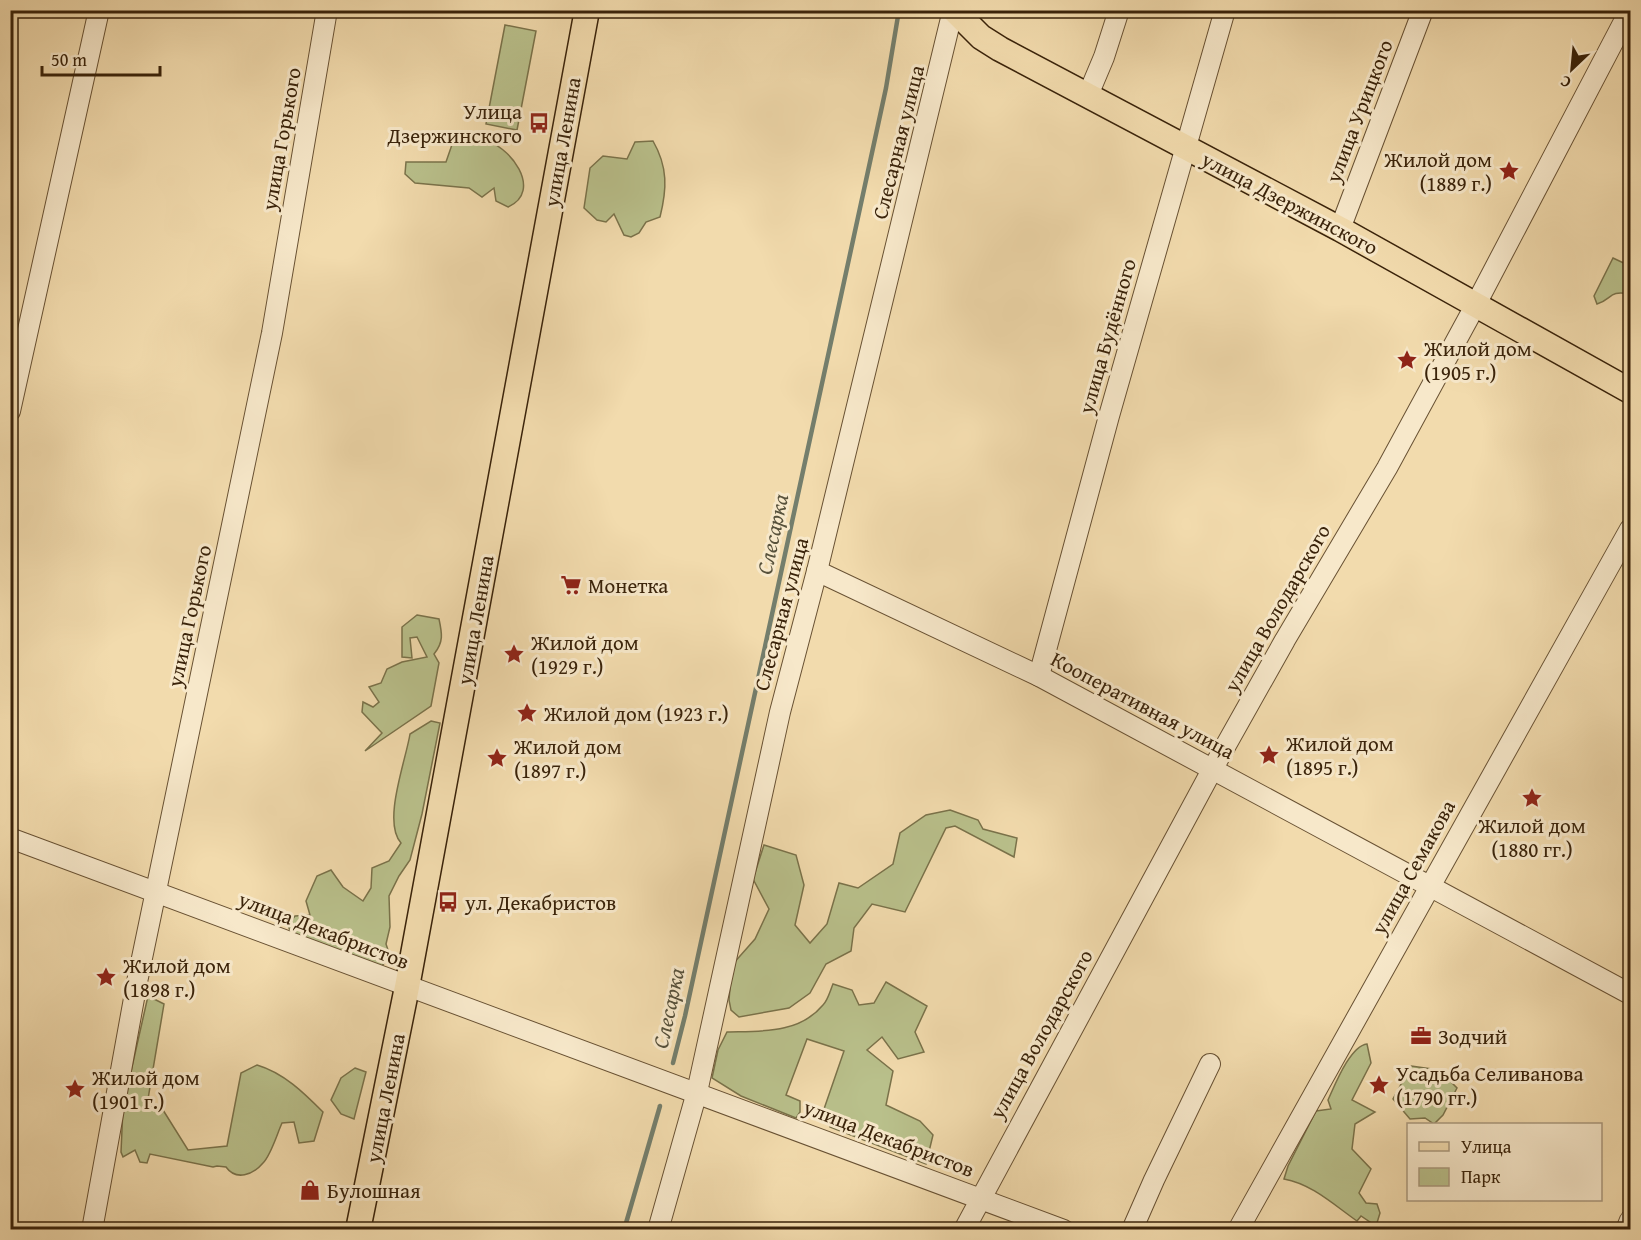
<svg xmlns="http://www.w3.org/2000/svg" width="1641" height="1240" viewBox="0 0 1641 1240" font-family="'Gentium Book Plus',serif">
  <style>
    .green { fill: #b9c08b; stroke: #7a724a; stroke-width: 1.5 }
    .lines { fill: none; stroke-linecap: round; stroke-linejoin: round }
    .stream { stroke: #747e6c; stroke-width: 4.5 }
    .minor-casing { stroke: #685133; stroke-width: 22 }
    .major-casing { stroke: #3a230a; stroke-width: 27 }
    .minor { stroke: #f7e8ca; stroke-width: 20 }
    .major { stroke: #f2dbad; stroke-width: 24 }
    .labels { text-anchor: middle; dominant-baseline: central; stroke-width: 6; stroke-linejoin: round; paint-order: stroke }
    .poi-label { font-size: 21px; fill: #3a230a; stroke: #f7e8ca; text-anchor: start }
    .street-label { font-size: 21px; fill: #3a230a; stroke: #f7e8ca }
    .water-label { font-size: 22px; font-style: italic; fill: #57513b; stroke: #f7e8ca }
  </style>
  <rect width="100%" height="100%" fill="#f2dbad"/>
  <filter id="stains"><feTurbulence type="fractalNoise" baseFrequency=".00333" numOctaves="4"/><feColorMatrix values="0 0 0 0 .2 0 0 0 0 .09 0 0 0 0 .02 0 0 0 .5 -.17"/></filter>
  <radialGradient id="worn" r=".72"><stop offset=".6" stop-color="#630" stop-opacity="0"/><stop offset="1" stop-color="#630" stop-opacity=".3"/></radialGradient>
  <!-- green -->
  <g class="green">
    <path d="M505 25 536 31 517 130 486 124Z"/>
    <path d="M456 133 462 141C468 141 476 138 481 139 510 144 544 191 508 207L496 201 494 188 482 197 469 188 415 183 405 174 406 162H446Z"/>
    <path d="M653 141C668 167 667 189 660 217L646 222 639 233 631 237 624 235 614 214 606 222 597 220 584 208 590 168 603 156 627 159 635 142Z"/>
    <path d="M1613 258 1630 266V294C1608 290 1613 299 1597 304L1594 296Z"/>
    <path d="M417 615 439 619C442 633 444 642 434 654L439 663 431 706 365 751 382 733 362 712 363 702 373 707 379 702 369 687 381 683 387 669 402 662 427 657 417 637 410 638 412 658 402 657V627Z"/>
    <path d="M431 721 440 723 422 814 410 860 399 876 389 896 390 927 386 944 390 956 381 967 291 934 288 925 295 916 310 915 306 901 317 876 331 870 343 887 363 901 371 888 372 868 389 861 401 843C382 822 406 760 410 734Z"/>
    <path d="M950 810 978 820 983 829 1017 838 1014 857 955 826 946 828 905 912 872 904 854 928 851 951 826 964 810 993 789 1008 739 1017 731 1010 729 1000 732 965 755 939 769 909 753 879 764 845 796 855 804 885 795 925 810 943 827 924 839 883 858 888 893 864 900 833 926 815Z"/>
    <path d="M886 982 927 1006 915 1032 924 1052 898 1059 882 1037 867 1050 893 1071 886 1105 920 1121 933 1135 926 1164 830 1127V1114L824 1109 844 1051 807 1039 786 1095 800 1101V1112L796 1118 741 1096 712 1078 718 1050 727 1032C761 1031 799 1034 823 1005 828 1000 830 991 833 984L852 990 859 1005 874 1003Z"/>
    <path d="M148 996 164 1004 147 1105 163 1110 188 1150 227 1146 241 1073 257 1065C284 1073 304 1093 323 1112L314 1141 299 1143 294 1122 282 1123C277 1134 271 1155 263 1163 253 1175 236 1181 226 1167L217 1166 213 1167 150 1154 147 1163 140 1162 135 1150 123 1157 121 1152 123 1107Z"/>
    <path d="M1367 1044 1371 1063 1352 1100 1375 1112 1355 1124 1352 1149 1371 1169 1359 1193 1366 1203 1377 1204 1380 1213 1376 1226 1361 1216 1357 1221C1334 1205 1312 1184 1284 1179L1288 1166 1316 1111 1331 1109 1328 1100C1335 1085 1350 1046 1367 1044Z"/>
    <path d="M1411 1066 1439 1070 1457 1088 1443 1115 1434 1124 1425 1118 1410 1119 1393 1099Z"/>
    <path d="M355 1068 366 1072 354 1119 341 1114 331 1100 341 1078Z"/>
  </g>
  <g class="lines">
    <!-- stream -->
    <g class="stream">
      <path d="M673 1063 685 1016 886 88 899 10"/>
      <path d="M624 1230 660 1106"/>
    </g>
    <!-- minor casing -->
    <g class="minor-casing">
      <g id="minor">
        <path d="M1088 95 1104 57 1119 10"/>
        <path d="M1340 229 1423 10"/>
        <path d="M10 411 99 10"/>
        <path d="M817 571 1039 676 1630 994"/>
        <path d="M1039 676 1109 416 1225 10"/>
        <path d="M10 838 1064 1230"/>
        <path d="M92 1230 137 982 272 333 327 10"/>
        <path d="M658 1230 697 1092 780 712 817 571 953 10"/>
        <path d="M964 1230 1212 770 1285 640 1387 468 1475 306 1630 10"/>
        <path d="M1132 1230 1154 1180 1210 1064"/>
        <path d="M1238 1230 1630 529"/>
        <path d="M1626 1230 1630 1220"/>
      </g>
    </g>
    <!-- major casing -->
    <g class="major-casing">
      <g id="major">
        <path d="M954 10 981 37 1000 49 1340 229 1630 391"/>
        <path d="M358 1230 407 987 587 10"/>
      </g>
    </g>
    <!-- minor -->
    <use href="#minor" class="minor"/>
    <!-- major -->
    <use href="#major" class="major"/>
  </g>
  <!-- icons -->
  <defs>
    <g id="bus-bare" transform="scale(1.62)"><path d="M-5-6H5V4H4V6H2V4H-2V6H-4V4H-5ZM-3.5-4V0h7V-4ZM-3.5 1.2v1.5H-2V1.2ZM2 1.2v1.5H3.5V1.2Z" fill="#8f2418" stroke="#f7e8ca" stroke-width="2.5" paint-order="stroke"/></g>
    <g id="sight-bare" transform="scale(1.62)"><path d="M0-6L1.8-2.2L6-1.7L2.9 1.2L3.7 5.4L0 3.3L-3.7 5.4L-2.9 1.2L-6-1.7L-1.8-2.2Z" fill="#8f2418" stroke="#f7e8ca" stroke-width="2.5" paint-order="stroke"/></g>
    <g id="supermarket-bare" transform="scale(1.62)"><path d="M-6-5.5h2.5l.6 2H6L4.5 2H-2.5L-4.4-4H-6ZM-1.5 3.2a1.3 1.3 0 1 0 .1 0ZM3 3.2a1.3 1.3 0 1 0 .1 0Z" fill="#8f2418" stroke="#f7e8ca" stroke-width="2.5" paint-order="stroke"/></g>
    <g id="office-bare" transform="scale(1.62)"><path d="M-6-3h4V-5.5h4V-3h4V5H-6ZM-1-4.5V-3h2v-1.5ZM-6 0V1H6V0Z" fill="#8f2418" stroke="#f7e8ca" stroke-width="2.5" paint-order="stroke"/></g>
    <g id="shop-bare" transform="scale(1.62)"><path d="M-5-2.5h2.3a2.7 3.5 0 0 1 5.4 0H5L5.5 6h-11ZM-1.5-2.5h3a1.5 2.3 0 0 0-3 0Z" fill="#8f2418" stroke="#f7e8ca" stroke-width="2.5" paint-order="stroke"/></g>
  </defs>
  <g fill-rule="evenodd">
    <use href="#bus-bare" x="539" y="123"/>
    <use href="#sight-bare" x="1509" y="171"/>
    <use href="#sight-bare" x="1407" y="360"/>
    <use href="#supermarket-bare" x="571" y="585"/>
    <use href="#sight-bare" x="514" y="654"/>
    <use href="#sight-bare" x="527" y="713"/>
    <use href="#sight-bare" x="1269" y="755"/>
    <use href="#sight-bare" x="497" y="758"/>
    <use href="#sight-bare" x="1532" y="798"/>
    <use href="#bus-bare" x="448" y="902"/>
    <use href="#sight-bare" x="106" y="977"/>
    <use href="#office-bare" x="1421" y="1036"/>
    <use href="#sight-bare" x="1379" y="1085"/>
    <use href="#sight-bare" x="75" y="1089"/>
    <use href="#shop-bare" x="310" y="1190"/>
  </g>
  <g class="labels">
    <!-- poi labels -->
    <g class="poi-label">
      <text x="522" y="111" text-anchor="end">Улица<tspan x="522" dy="24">Дзержинского</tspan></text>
      <text x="1492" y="159" text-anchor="end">Жилой дом<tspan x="1492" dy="24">(1889 г.)</tspan></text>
      <text x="1424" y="348">Жилой дом<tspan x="1424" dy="24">(1905 г.)</tspan></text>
      <text x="588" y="585">Монетка</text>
      <text x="531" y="642">Жилой дом<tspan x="531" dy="24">(1929 г.)</tspan></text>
      <text x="544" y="713">Жилой дом (1923 г.)</text>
      <text x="1286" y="743">Жилой дом<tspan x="1286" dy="24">(1895 г.)</tspan></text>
      <text x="514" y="746">Жилой дом<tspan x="514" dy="24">(1897 г.)</tspan></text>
      <text x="1532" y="825" text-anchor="middle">Жилой дом<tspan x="1532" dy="24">(1880 гг.)</tspan></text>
      <text x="465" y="902">ул. Декабристов</text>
      <text x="123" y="965">Жилой дом<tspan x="123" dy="24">(1898 г.)</tspan></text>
      <text x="1438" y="1036">Зодчий</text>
      <text x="1396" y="1073">Усадьба Селиванова<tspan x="1396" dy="24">(1790 гг.)</tspan></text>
      <text x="92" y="1077">Жилой дом<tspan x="92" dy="24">(1901 г.)</tspan></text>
      <text x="327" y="1190">Булошная</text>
    </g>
    <!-- street labels -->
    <g class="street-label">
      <text transform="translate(1359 111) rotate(-69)">улица Урицкого</text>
      <text transform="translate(281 139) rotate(-80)">улица Горького</text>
      <text transform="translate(562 142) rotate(-80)">улица Ленина</text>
      <text transform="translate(898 142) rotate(-76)">Слесарная улица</text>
      <text transform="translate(1290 203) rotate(28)">улица Дзержинского</text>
      <text transform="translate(1107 336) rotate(-74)">улица Будённого</text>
      <text transform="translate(1277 608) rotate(-60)">улица Володарского</text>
      <text transform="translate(781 614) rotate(-75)">Слесарная улица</text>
      <text transform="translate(189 616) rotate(-78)">улица Горького</text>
      <text transform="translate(475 620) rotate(-80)">улица Ленина</text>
      <text transform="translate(1143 705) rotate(28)">Кооперативная улица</text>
      <text transform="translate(1413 867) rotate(-61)">улица Семакова</text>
      <text transform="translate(324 930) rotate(21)">улица Декабристов</text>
      <text transform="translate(1041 1034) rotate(-61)">улица Володарского</text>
      <text transform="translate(385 1098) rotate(-79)">улица Ленина</text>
      <text transform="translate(889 1138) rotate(21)">улица Декабристов</text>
    </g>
    <!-- water labels -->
    <g class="water-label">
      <text transform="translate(772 534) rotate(-78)">Слесарка</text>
      <text transform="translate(668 1008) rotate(-78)">Слесарка</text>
    </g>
  </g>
  <!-- margin -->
  <rect width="1641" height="1240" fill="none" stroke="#f2dbad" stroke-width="36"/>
  <rect x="12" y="12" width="1617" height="1216" fill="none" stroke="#3a230a" stroke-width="3"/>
  <rect x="18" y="18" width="1605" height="1204" fill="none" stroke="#3a230a" stroke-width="1.5"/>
  <!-- legend -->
  <rect x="1407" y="1123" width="195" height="78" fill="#f7e8ca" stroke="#ab997d" stroke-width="1.5"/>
  <rect x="1419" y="1142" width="30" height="9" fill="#f2dbad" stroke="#ab997d" stroke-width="1.5"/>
  <text x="1461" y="1153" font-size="18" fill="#3a230a">Улица</text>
  <rect x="1419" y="1168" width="30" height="18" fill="#b9c08b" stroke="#ab997d" stroke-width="1.5"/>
  <text x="1461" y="1183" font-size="18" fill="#3a230a">Парк</text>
  <!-- north arrow -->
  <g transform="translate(1572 69) rotate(206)" stroke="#f7e8ca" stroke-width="4.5" paint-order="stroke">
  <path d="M0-4.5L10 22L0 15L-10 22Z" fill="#3a230a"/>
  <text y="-9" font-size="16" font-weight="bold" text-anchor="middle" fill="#3a230a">С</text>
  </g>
  <!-- scale -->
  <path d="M42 66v9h118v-9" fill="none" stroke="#3a230a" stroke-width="3"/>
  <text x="51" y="66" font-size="18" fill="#3a230a" stroke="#f7e8ca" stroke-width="4.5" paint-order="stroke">50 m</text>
  <rect width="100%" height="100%" filter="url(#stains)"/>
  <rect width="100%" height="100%" fill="url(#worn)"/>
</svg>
